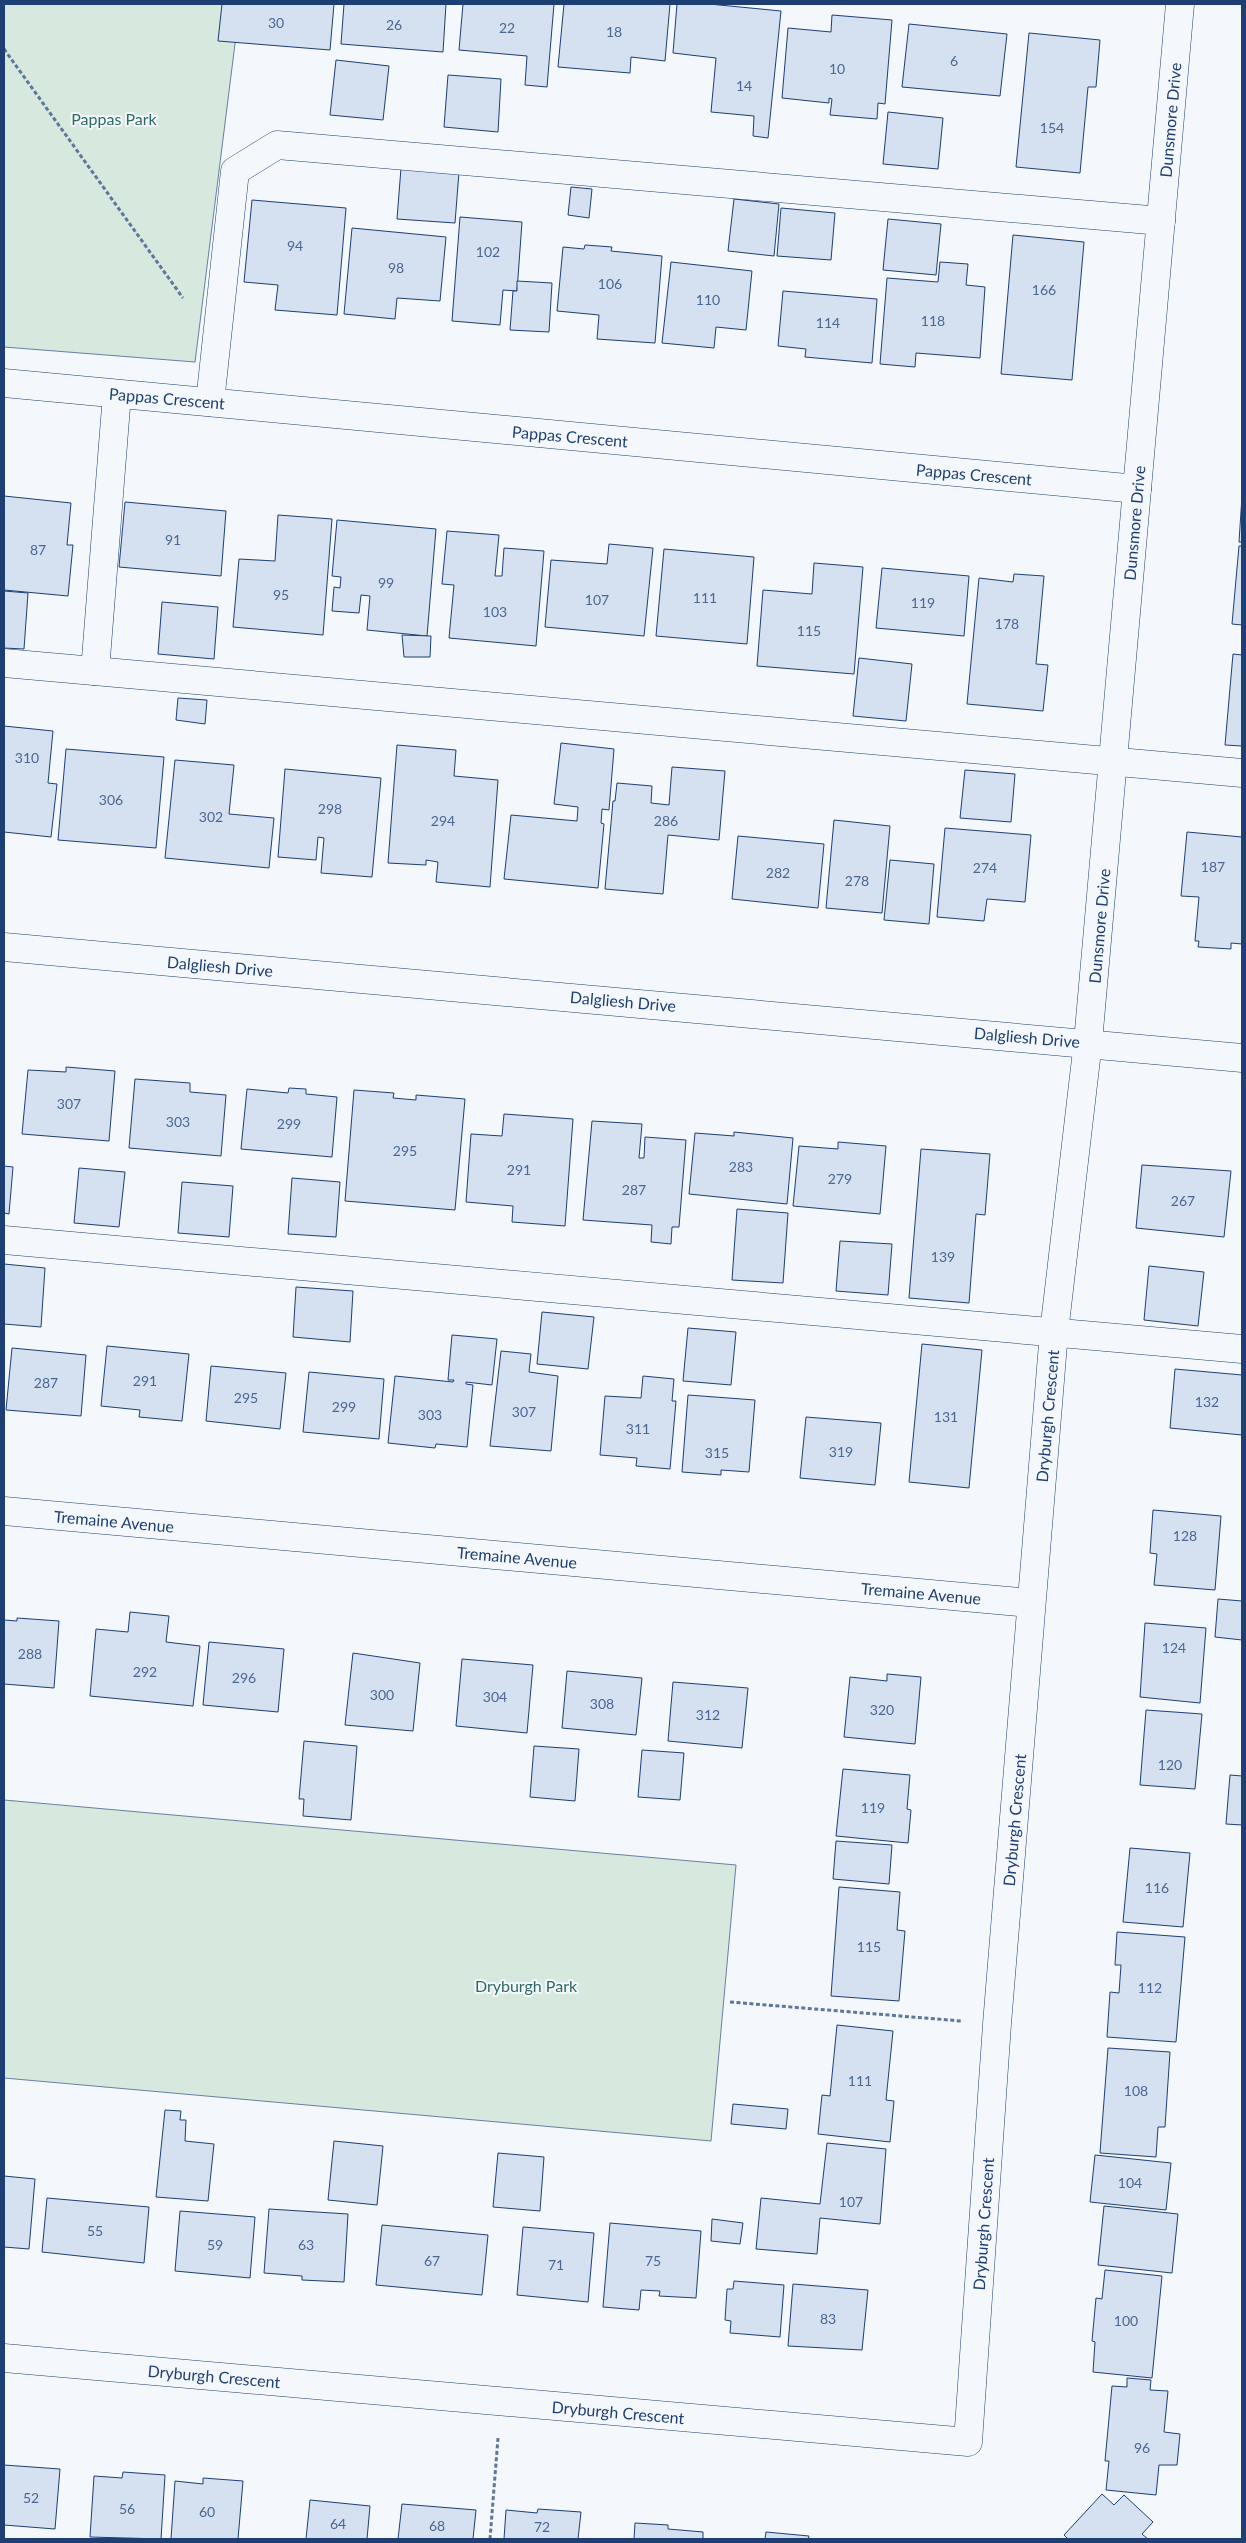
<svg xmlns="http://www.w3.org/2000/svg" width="1246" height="2543" viewBox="0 0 1246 2543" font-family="Lato,sans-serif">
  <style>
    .green { fill: #d7e8df; stroke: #687fa3 }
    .building { fill: #d5e0f0; stroke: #1d3f73 }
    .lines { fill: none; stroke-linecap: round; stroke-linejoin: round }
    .minor-casing { stroke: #1d3f73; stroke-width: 29 }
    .path { stroke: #5e769c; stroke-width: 3; stroke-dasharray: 4 2.5; stroke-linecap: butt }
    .minor { stroke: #f4f7fb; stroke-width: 28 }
    .labels { text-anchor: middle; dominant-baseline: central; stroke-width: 4; stroke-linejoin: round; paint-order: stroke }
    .number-label { font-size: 14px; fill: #4b6792 }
    .park-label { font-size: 16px; fill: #2c6c60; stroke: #f4f7fb }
    .street-label { font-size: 16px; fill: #1d3f73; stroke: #f4f7fb }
  </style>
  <rect width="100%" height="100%" fill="#f4f7fb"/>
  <!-- green -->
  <g class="green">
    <path d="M4 4H240L195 362 4 347Z"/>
    <path d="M4 1800 736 1865 711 2141 4 2078Z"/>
  </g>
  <!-- building -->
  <g class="building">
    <path d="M222 4H334L330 50 218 41Z"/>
    <path d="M344 4H446L443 52 341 44Z"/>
    <path d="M463 4H554L547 87 525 85 527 56 459 50Z"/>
    <path d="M564 4H670L665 61 631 57 630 73 558 67Z"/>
    <path d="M677 4H709L781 11 768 138 753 136 754 116 711 112 716 58 673 53Z"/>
    <path d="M832 15 892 20 885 104 878 103 877 119 830 115 832 99 829 98V103L782 98 788 28 831 32Z"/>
    <path d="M909 24 1007 34 1000 96 902 87Z"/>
    <path d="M1029 33 1100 40 1096 87H1088L1080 173 1016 167Z"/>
    <path d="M336 60 389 66 383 120 330 115Z"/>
    <path d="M448 75 501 79 498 132 444 127Z"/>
    <path d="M888 112 943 118 938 169 883 164Z"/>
    <path d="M401 168 459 172 455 223 397 219Z"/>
    <path d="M571 187 592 189 589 218 568 215Z"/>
    <path d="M734 199 779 204 774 256 728 251Z"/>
    <path d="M252 200 346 208 337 315 275 310 278 285 244 282Z"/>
    <path d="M781 208 835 213 831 260 777 256Z"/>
    <path d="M460 217 522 222 517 291 503 290 500 325 452 321Z"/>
    <path d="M888 219 941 224 936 275 883 270Z"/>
    <path d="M352 228 446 237 440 301 397 298 395 319 344 314Z"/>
    <path d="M1013 235 1084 242 1072 380 1001 374Z"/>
    <path d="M585 245 612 247 611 251 662 256 655 343 597 339 599 315 557 311 563 247 584 249Z"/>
    <path d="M671 262 752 271 746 330 716 327 714 348 662 343Z"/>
    <path d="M940 262 968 264 966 285 985 287 980 358 916 353 915 367 880 364 887 278 938 282Z"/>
    <path d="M517 281 552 283 549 332 510 330 513 291H517Z"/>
    <path d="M783 291 877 299 872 363 805 357 806 349 778 346Z"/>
    <path d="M4 496 71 503 67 545H73L68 596 4 590Z"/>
    <path d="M1242 496V542H1239Z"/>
    <path d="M125 502 226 511 221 576 119 567Z"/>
    <path d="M278 515 332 519 323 635 233 627 239 559 275 561Z"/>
    <path d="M337 520 436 529 427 636 367 630 370 596 361 595 359 613 332 611 334 587 340 588 341 577 332 576Z"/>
    <path d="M447 531 499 535 495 576H502L504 548 544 551 536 646 449 638 454 585 442 584Z"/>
    <path d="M609 544 653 548 644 636 545 627 551 560 607 564Z"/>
    <path d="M1239 546H1242V625L1232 624Z"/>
    <path d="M664 549 754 557 747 644 656 636Z"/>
    <path d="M814 563 863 567 854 674 757 666 763 590 812 594Z"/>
    <path d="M882 568 969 576 964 636 876 628Z"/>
    <path d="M1014 574 1044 576 1036 664 1048 665 1043 711 967 704 979 578 1013 582Z"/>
    <path d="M4 591 28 593 24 649 4 648Z"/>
    <path d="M162 602 218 607 214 659 158 654Z"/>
    <path d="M402 635 431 636 430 657H404Z"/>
    <path d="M1233 654 1242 655V746L1225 745Z"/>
    <path d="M859 658 912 664 906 721 853 716Z"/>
    <path d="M178 698 207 700 205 724 176 720Z"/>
    <path d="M4 726 53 731 48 783 57 784 51 837 4 832Z"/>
    <path d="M561 743 614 749 609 810 602 809 601 823 604 824 598 888 504 879 511 815 577 821 578 807 554 804Z"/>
    <path d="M397 745 456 750 454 776 498 780 490 887 436 882 438 862 426 860V865L388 863Z"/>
    <path d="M66 749 164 757 156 848 58 840Z"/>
    <path d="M175 760 234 765 229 814 274 818 269 868 165 858Z"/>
    <path d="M672 767 725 771 719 840 668 835 663 894 605 889 613 801H615L617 783 652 786 651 803 669 805Z"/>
    <path d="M285 769 381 778 372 877 321 873 324 838 318 837 316 860 278 857Z"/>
    <path d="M965 770 1015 774 1011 822 960 818Z"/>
    <path d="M834 820 890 826 882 913 826 908Z"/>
    <path d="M945 828 1031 835 1025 902 987 899 984 921 937 917Z"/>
    <path d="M1187 832 1242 837V944L1231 943V949L1198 947 1199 941H1195L1199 897 1181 896Z"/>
    <path d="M738 836 824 844 818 908 732 899Z"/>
    <path d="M890 860 934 864 929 924 884 920Z"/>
    <path d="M66 1067 115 1071 109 1141 22 1134 28 1070 66 1072Z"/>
    <path d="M135 1079 190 1083V1092L226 1095 221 1156 129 1148Z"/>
    <path d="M289 1088 306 1089V1094L337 1097 332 1157 241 1149 247 1089 288 1093Z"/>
    <path d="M354 1090 394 1093 393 1098 416 1100V1095L465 1099 455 1210 345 1201Z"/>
    <path d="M504 1114 573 1119 565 1226 512 1222 513 1206 466 1202 471 1134 502 1136Z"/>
    <path d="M592 1121 642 1124 639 1158H644L645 1137 686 1140 679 1227H672L671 1244 651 1242 652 1225 583 1220Z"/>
    <path d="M734 1132 793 1138 787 1204 689 1194 695 1133 734 1136Z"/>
    <path d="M838 1142 886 1146 880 1214 793 1206 799 1146 838 1149Z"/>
    <path d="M921 1149 990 1154 985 1215 976 1214 969 1303 909 1298Z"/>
    <path d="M1142 1165 1231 1171 1224 1237 1136 1228Z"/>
    <path d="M4 1166 13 1167 9 1214 4 1213Z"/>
    <path d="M79 1168 125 1172 119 1227 74 1223Z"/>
    <path d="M292 1178 340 1182 336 1237 288 1234Z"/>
    <path d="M182 1182 233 1186 229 1237 178 1233Z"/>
    <path d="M737 1209 788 1213 783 1283 732 1280Z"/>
    <path d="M840 1241 892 1244 888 1295 836 1291Z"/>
    <path d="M4 1264 45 1268 41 1327 4 1324Z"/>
    <path d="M1149 1266 1204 1272 1198 1326 1144 1320Z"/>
    <path d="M296 1287 353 1291 350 1342 293 1337Z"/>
    <path d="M542 1312 594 1317 588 1369 537 1364Z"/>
    <path d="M688 1328 736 1332 731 1385 683 1381Z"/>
    <path d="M452 1335 497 1339 492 1385 466 1382V1384L473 1385 467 1447 436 1444 435 1448 388 1443 395 1376 453 1382 454 1380H448Z"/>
    <path d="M922 1344 982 1350 969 1488 909 1482Z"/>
    <path d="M107 1346 189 1354 182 1421 139 1417 140 1410 101 1406Z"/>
    <path d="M12 1348 86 1355 81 1416 6 1410Z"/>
    <path d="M501 1351 531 1354 529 1372 558 1376 551 1451 490 1446Z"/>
    <path d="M211 1366 286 1373 280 1429 206 1421Z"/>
    <path d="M1175 1369 1242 1375V1435L1170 1428Z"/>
    <path d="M309 1372 384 1379 379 1439 303 1432Z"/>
    <path d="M643 1376 674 1379 672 1401H676L670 1469 636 1466 637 1458 600 1455 605 1396 641 1398Z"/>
    <path d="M688 1395 755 1400 749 1472 721 1470V1475L682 1472Z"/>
    <path d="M806 1417 881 1423 875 1485 800 1478Z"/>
    <path d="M1153 1510 1221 1516 1215 1590 1154 1585 1157 1554 1150 1553Z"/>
    <path d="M1218 1599 1242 1601V1640L1215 1637Z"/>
    <path d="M130 1612 169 1616 166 1642 200 1646 193 1706 90 1696 96 1629 128 1632Z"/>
    <path d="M17 1618 59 1621 54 1688 4 1684V1620L17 1621Z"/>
    <path d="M1145 1623 1206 1628 1200 1703 1140 1697Z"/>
    <path d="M209 1642 284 1649 278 1712 203 1705Z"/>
    <path d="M353 1653 420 1663 413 1731 345 1725Z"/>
    <path d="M462 1659 533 1665 527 1733 456 1726Z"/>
    <path d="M567 1671 642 1678 636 1735 562 1728Z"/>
    <path d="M887 1674 921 1677 915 1744 844 1737 850 1677 887 1681Z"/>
    <path d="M673 1682 748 1688 742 1748 668 1741Z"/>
    <path d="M1146 1710 1202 1714 1195 1789 1140 1785Z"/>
    <path d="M304 1741 357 1746 351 1820 303 1816 304 1799H299Z"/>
    <path d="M534 1746 579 1749 575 1801 530 1797Z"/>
    <path d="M642 1750 684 1753 680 1800 638 1797Z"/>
    <path d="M843 1769 910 1775 907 1809 911 1810 908 1843 836 1836Z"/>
    <path d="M1230 1775 1242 1776V1825L1226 1824Z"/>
    <path d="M836 1841 892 1845 889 1884 833 1879Z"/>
    <path d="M1130 1848 1190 1853 1183 1927 1123 1922Z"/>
    <path d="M839 1887 900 1892 897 1930 905 1931 899 2001 831 1996Z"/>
    <path d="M1117 1932 1185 1937 1176 2042 1107 2037 1110 1992 1119 1993 1121 1965H1115Z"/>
    <path d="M837 2025 893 2031 886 2100 894 2101 890 2142 818 2134 822 2095 830 2096Z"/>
    <path d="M1108 2048 1170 2052 1165 2127H1158L1156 2157 1100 2153Z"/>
    <path d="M733 2104 788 2109 786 2129 731 2124Z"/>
    <path d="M165 2110 181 2111 180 2120H186L185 2141 214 2144 208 2201 156 2197Z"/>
    <path d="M334 2141 383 2146 377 2205 328 2200Z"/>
    <path d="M827 2143 886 2149 880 2224 820 2218 817 2254 756 2249 761 2198 820 2204Z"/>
    <path d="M498 2153 544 2157 540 2211 493 2207Z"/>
    <path d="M1095 2155 1171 2163 1166 2210 1090 2202Z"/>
    <path d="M4 2176 35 2179 29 2249 4 2247Z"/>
    <path d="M47 2198 149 2207 144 2263 42 2252Z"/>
    <path d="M1104 2206 1178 2214 1172 2273 1098 2265Z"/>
    <path d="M269 2209 348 2214 344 2282 302 2280V2276L264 2273Z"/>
    <path d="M180 2211 255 2217 250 2278 175 2271Z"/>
    <path d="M712 2219 743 2223 740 2244 711 2241Z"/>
    <path d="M610 2223 701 2231 696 2298 659 2296 660 2291 641 2290 639 2310 603 2307Z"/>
    <path d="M382 2225 488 2235 482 2295 376 2285Z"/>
    <path d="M523 2227 594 2233 588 2302 517 2295Z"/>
    <path d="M1105 2270 1162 2276 1152 2378 1093 2372 1095 2342 1092 2341 1096 2298 1102 2299Z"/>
    <path d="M734 2281 784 2285 780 2337 730 2333 731 2321 725 2320 727 2289H733Z"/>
    <path d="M793 2284 868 2290 862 2350 788 2346Z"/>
    <path d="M1127 2378 1151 2380 1150 2390 1168 2391 1164 2432 1180 2434 1177 2465H1159L1156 2495 1106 2490 1109 2461H1105L1112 2386 1127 2387Z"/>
    <path d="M4 2465 60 2469 55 2529 4 2525Z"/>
    <path d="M123 2472 165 2475 161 2539 90 2537 94 2476 122 2478Z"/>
    <path d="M203 2478 243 2481 238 2539H171L175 2481 203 2484Z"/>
    <path d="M1102 2494 1114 2505 1124 2495 1153 2522 1142 2534 1148 2539H1068L1064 2535Z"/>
    <path d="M310 2500 370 2506 367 2539H306Z"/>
    <path d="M402 2504 476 2510 473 2539H398Z"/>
    <path d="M538 2509 581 2512 578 2539H504L506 2510 537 2513Z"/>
    <path d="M635 2523 668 2525V2529L703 2532V2539H634Z"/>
    <path d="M766 2532 809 2536 808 2539H765Z"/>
  </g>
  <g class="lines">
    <!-- minor casing -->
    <g class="minor-casing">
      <g id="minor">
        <path d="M4 383 1137 489"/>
        <path d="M210 402 235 171 277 145 1161 221"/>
        <path d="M4 663 1242 773"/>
        <path d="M95 671 117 394"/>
        <path d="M4 947 1242 1058"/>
        <path d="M4 1240 1242 1349"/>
        <path d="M4 1511 1031 1603"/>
        <path d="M4 2358 968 2442 997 2024 1054 1332 1088 1042 1180 4"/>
      </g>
    </g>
    <!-- path -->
    <g class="path">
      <path d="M4 49 183 298"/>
      <path d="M730 2002 961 2021"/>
      <path d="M490 2539 498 2438"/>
    </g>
    <!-- minor -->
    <use href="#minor" class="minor"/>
  </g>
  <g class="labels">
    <!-- number labels -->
    <g class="number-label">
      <text x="276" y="22">30</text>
      <text x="394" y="24">26</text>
      <text x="507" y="27">22</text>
      <text x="614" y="31">18</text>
      <text x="954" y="60">6</text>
      <text x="837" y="68">10</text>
      <text x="744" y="85">14</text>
      <text x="1052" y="127">154</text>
      <text x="295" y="245">94</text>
      <text x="488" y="251">102</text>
      <text x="396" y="267">98</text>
      <text x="610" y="283">106</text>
      <text x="1044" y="289">166</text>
      <text x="708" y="299">110</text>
      <text x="933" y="320">118</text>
      <text x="828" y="322">114</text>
      <text x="173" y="539">91</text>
      <text x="38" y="549">87</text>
      <text x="386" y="582">99</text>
      <text x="281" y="594">95</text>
      <text x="705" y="597">111</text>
      <text x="597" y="599">107</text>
      <text x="923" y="602">119</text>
      <text x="495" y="611">103</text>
      <text x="1007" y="623">178</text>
      <text x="809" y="630">115</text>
      <text x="27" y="757">310</text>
      <text x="111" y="799">306</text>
      <text x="330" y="808">298</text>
      <text x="211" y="816">302</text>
      <text x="443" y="820">294</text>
      <text x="666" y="820">286</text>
      <text x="1213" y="866">187</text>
      <text x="985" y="867">274</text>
      <text x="778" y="872">282</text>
      <text x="857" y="880">278</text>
      <text x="69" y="1103">307</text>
      <text x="178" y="1121">303</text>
      <text x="289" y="1123">299</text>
      <text x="405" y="1150">295</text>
      <text x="741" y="1166">283</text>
      <text x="519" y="1169">291</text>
      <text x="840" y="1178">279</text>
      <text x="634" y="1189">287</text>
      <text x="1183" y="1200">267</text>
      <text x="943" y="1256">139</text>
      <text x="145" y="1380">291</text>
      <text x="46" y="1382">287</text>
      <text x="246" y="1397">295</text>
      <text x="1207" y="1401">132</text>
      <text x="344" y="1406">299</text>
      <text x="524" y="1411">307</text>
      <text x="430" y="1414">303</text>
      <text x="946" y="1416">131</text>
      <text x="638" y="1428">311</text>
      <text x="841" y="1451">319</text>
      <text x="717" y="1452">315</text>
      <text x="1185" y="1535">128</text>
      <text x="1174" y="1647">124</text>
      <text x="30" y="1653">288</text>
      <text x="145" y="1671">292</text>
      <text x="244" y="1677">296</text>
      <text x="382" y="1694">300</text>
      <text x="495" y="1696">304</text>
      <text x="602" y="1703">308</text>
      <text x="882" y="1709">320</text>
      <text x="708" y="1714">312</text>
      <text x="1170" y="1764">120</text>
      <text x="873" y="1807">119</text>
      <text x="1157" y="1887">116</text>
      <text x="869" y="1946">115</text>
      <text x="1150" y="1987">112</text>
      <text x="860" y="2080">111</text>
      <text x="1136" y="2090">108</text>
      <text x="1130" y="2182">104</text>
      <text x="851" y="2201">107</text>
      <text x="95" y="2230">55</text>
      <text x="215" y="2244">59</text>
      <text x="306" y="2244">63</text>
      <text x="432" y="2260">67</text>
      <text x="653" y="2260">75</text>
      <text x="556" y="2264">71</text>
      <text x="828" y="2318">83</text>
      <text x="1126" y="2320">100</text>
      <text x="1142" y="2447">96</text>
      <text x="31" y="2497">52</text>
      <text x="127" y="2508">56</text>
      <text x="207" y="2511">60</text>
      <text x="338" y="2523">64</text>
      <text x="437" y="2525">68</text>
      <text x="542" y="2526">72</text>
    </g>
    <!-- park labels -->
    <g class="park-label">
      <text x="114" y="118">Pappas Park</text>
      <text x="526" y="1985">Dryburgh Park</text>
    </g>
    <!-- street labels -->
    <g class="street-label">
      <text transform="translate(1170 120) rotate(-85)">Dunsmore Drive</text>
      <text transform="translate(167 398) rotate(5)">Pappas Crescent</text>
      <text transform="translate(570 436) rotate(5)">Pappas Crescent</text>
      <text transform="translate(974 474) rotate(5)">Pappas Crescent</text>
      <text transform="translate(1134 523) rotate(-85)">Dunsmore Drive</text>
      <text transform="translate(1099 926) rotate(-85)">Dunsmore Drive</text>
      <text transform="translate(220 966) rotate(5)">Dalgliesh Drive</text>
      <text transform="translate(623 1001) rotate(5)">Dalgliesh Drive</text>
      <text transform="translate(1027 1037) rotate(5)">Dalgliesh Drive</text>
      <text transform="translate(1047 1416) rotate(-85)">Dryburgh Crescent</text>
      <text transform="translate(114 1521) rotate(5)">Tremaine Avenue</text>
      <text transform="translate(517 1557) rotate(5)">Tremaine Avenue</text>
      <text transform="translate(921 1593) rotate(5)">Tremaine Avenue</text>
      <text transform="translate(1014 1820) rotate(-85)">Dryburgh Crescent</text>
      <text transform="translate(983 2224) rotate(-86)">Dryburgh Crescent</text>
      <text transform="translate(214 2376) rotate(5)">Dryburgh Crescent</text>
      <text transform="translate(618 2412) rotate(5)">Dryburgh Crescent</text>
    </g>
  </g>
  <!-- border -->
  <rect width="1246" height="2543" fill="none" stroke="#1d3f73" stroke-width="10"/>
</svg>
